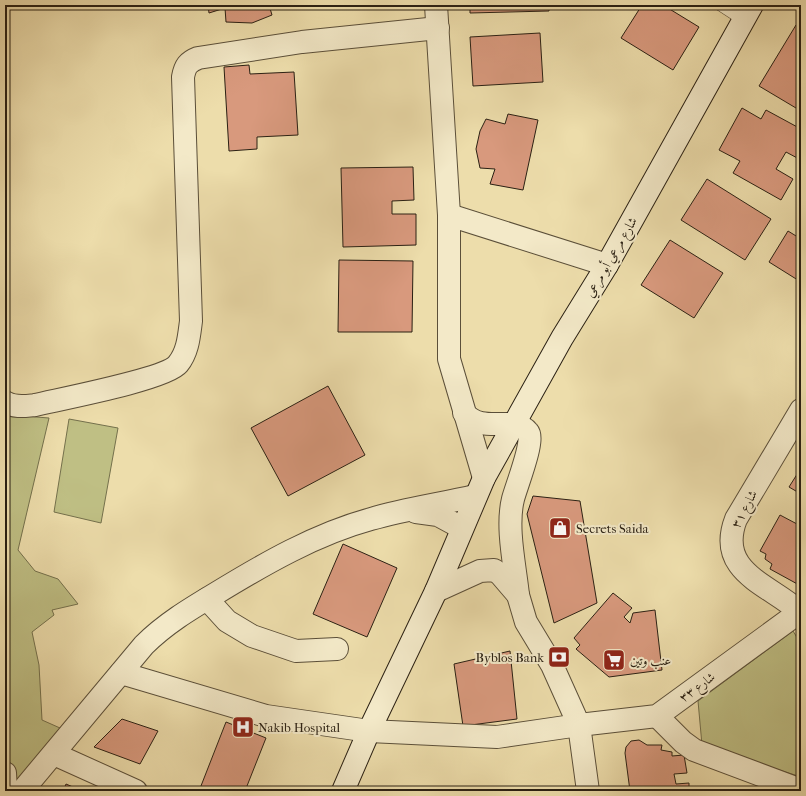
<svg xmlns="http://www.w3.org/2000/svg" width="806" height="796" viewBox="0 0 806 796" font-family="'IM FELL French Canon',Amiri,serif">
  <style>
    .green { fill: #bfbf84; stroke: #74704c }
    .building { fill: #d8997d; stroke: #2a2013 }
    .lines { fill: none; stroke-linecap: round; stroke-linejoin: round }
    .lane-casing { stroke: #5b4f39; stroke-width: 12 }
    .street-casing { stroke: #5b4f39; stroke-width: 24 }
    .secondary-casing { stroke: #2a2013; stroke-width: 24 }
    .lane { stroke: #f3e9c8; stroke-width: 11 }
    .street { stroke: #f3e9c8; stroke-width: 22 }
    .secondary { stroke: #f3e9c8; stroke-width: 22 }
    .labels { text-anchor: middle; dominant-baseline: central; stroke-width: 4; stroke-linejoin: round; paint-order: stroke }
    .street-label { font-size: 13px; fill: #2a2013; stroke: #f3e9c8 }
    .poi-label { font-size: 13px; fill: #2a2013; stroke: #f3e9c8; text-anchor: start }
  </style>
  <rect width="100%" height="100%" fill="#edddab"/>
  <filter id="stains"><feTurbulence type="fractalNoise" baseFrequency=".005" numOctaves="4"/><feColorMatrix values="0 0 0 0 .2 0 0 0 0 .09 0 0 0 0 .02 0 0 0 .5 -.17"/></filter>
  <radialGradient id="worn" r=".72"><stop offset=".6" stop-color="#630" stop-opacity="0"/><stop offset="1" stop-color="#630" stop-opacity=".3"/></radialGradient>
  <!-- green -->
  <g class="green">
    <path d="M5 409 11 415 49 418 18 550 35 571 58 579 78 604 52 610 54 615 32 632 39 665 42 720 60 728 20 783 10 779 5 723Z"/>
    <path d="M69 419 118 428 101 523 54 512Z"/>
    <path d="M793 631 801 644V777L702 745 698 701Z"/>
  </g>
  <!-- building -->
  <g class="building">
    <path d="M208 5H269L272 15 252 23 226 22 225 8 209 13Z"/>
    <path d="M470 5H549V11L470 13Z"/>
    <path d="M642 5H663L699 27 673 70 621 38Z"/>
    <path d="M796 25 801 28V111L759 86Z"/>
    <path d="M540 33 543 82 473 86 470 37Z"/>
    <path d="M249 65 250 74 294 72 298 135 257 137V149L229 151 224 67Z"/>
    <path d="M742 108 761 119 766 110 801 129V160L786 152 776 169 793 179 781 200 733 173 740 161 719 150Z"/>
    <path d="M508 114 538 120 523 190 490 184 495 169 480 168 476 149 480 131 486 119 505 124Z"/>
    <path d="M413 167 414 200 392 201V214H416V245L343 247 341 168Z"/>
    <path d="M707 179 771 219 745 260 681 220Z"/>
    <path d="M788 231 801 239V282L769 262Z"/>
    <path d="M670 240 723 273 694 318 641 285Z"/>
    <path d="M339 260 413 261 412 332H338Z"/>
    <path d="M328 386 365 455 288 496 251 428Z"/>
    <path d="M801 468V494L789 487Z"/>
    <path d="M533 496 580 501 597 603 554 623 527 514Z"/>
    <path d="M780 515 797 524 801 519V586L770 569 772 564 765 559 766 554 760 551Z"/>
    <path d="M343 544 397 568 367 637 313 614Z"/>
    <path d="M613 593 632 608 624 617 630 623 633 613 655 610 662 670 609 677 576 649 580 645 574 638Z"/>
    <path d="M510 651 517 719 463 726 454 664Z"/>
    <path d="M122 719 158 731 140 764 94 747Z"/>
    <path d="M226 722 266 738 245 791H199Z"/>
    <path d="M639 740 647 745H662L661 750 672 752V756L684 755 687 773 674 774 676 784 689 783V791H630L625 753 626 747 631 741Z"/>
    <path d="M66 784 82 791H63Z"/>
    <path d="M767 786 768 791H738Z"/>
  </g>
  <g class="lines">
    <!-- lane casing -->
    <g class="lane-casing">
      <path id="lane" d="M720 5 743 20"/>
    </g>
    <!-- street casing -->
    <g class="street-casing">
      <g id="street">
        <path d="M436 5 449 215V359L484 478"/>
        <path d="M449 215 607 265"/>
        <path d="M5 402C14 408 25 406 35 405 60 399 166 379 178 364 188 352 189 336 191 321L183 77C185 66 188 62 198 58L302 42 438 28"/>
        <path d="M801 410 736 519C715 573 772 585 801 613"/>
        <path d="M464 413C483 435 514 414 528 432 535 440 516 487 513 499 506 527 515 566 518 595"/>
        <path d="M416 512 438 515 462 528"/>
        <path d="M436 591 480 571 494 570 500 574 518 595 526 622 552 665 579 725 588 791"/>
        <path d="M207 599 227 621 252 636 296 651 337 649"/>
        <path d="M121 673 266 716 369 731 497 737 579 725 657 716 801 611"/>
        <path d="M657 716 683 742 694 750 801 790"/>
        <path d="M54 754 136 791"/>
        <path d="M5 773 6 791"/>
        <path d="M22 791 144 645C165 624 190 609 215 594 264 564 316 534 371 519 405 509 441 504 475 496"/>
      </g>
    </g>
    <!-- secondary casing -->
    <g class="secondary-casing">
      <path id="secondary" d="M343 791 369 731 436 591 484 478 562 338 607 265 752 5"/>
    </g>
    <!-- lane -->
    <use href="#lane" class="lane"/>
    <!-- street -->
    <use href="#street" class="street"/>
    <!-- secondary -->
    <use href="#secondary" class="secondary"/>
  </g>
  <!-- icons -->
  <defs>
    <g id="shop-square" transform="scale(1.15)"><rect x="-9" y="-9" width="18" height="18" rx="4" fill="#8f2418" stroke="#f3e9c8"/><path d="M-5-2.5h2.3a2.7 3.5 0 0 1 5.4 0H5L5.5 6h-11ZM-1.5-2.5h3a1.5 2.3 0 0 0-3 0Z" fill="#fff"/></g>
    <g id="bank-square" transform="scale(1.15)"><rect x="-9" y="-9" width="18" height="18" rx="4" fill="#8f2418" stroke="#f3e9c8"/><path d="M-6-4H6V4H-6ZM0-2.3a2.3 2.3 0 1 0 0 4.6a2.3 2.3 0 1 0 0-4.6Z" fill="#fff"/></g>
    <g id="supermarket-square" transform="scale(1.15)"><rect x="-9" y="-9" width="18" height="18" rx="4" fill="#8f2418" stroke="#f3e9c8"/><path d="M-6-5.5h2.5l.6 2H6L4.5 2H-2.5L-4.4-4H-6ZM-1.5 3.2a1.3 1.3 0 1 0 .1 0ZM3 3.2a1.3 1.3 0 1 0 .1 0Z" fill="#fff"/></g>
    <g id="hospital-square" transform="scale(1.15)"><rect x="-9" y="-9" width="18" height="18" rx="4" fill="#8f2418" stroke="#f3e9c8"/><path d="M-5-5h3v3.5h4V-5h3V5h-3V1.5h-4V5h-3Z" fill="#fff"/></g>
  </defs>
  <g fill-rule="evenodd">
    <use href="#shop-square" x="560" y="528"/>
    <use href="#bank-square" x="559" y="657"/>
    <use href="#supermarket-square" x="614" y="660"/>
    <use href="#hospital-square" x="243" y="727"/>
  </g>
  <g class="labels">
    <!-- street labels -->
    <g class="street-label">
      <text transform="translate(611 257) rotate(-60)">شارع مرعي أبو مرعي</text>
      <text transform="translate(744 509) rotate(-62)">شارع ٣١</text>
      <text transform="translate(697 687) rotate(-36)">شارع ٣٣</text>
    </g>
    <!-- poi labels -->
    <g class="poi-label">
      <text x="576" y="528">Secrets Saida</text>
      <text x="544" y="657" text-anchor="end">Byblos Bank</text>
      <text x="630" y="660">عنب وتين</text>
      <text x="258" y="727">Nakib Hospital</text>
    </g>
  </g>
  <!-- margin -->
  <rect width="806" height="796" fill="none" stroke="#edddab" stroke-width="20"/>
  <rect x="6" y="6" width="794" height="784" fill="none" stroke="#2a2013" stroke-width="2"/>
  <rect x="10" y="10" width="786" height="776" fill="none" stroke="#2a2013"/>
  <rect width="100%" height="100%" filter="url(#stains)"/>
  <rect width="100%" height="100%" fill="url(#worn)"/>
</svg>
